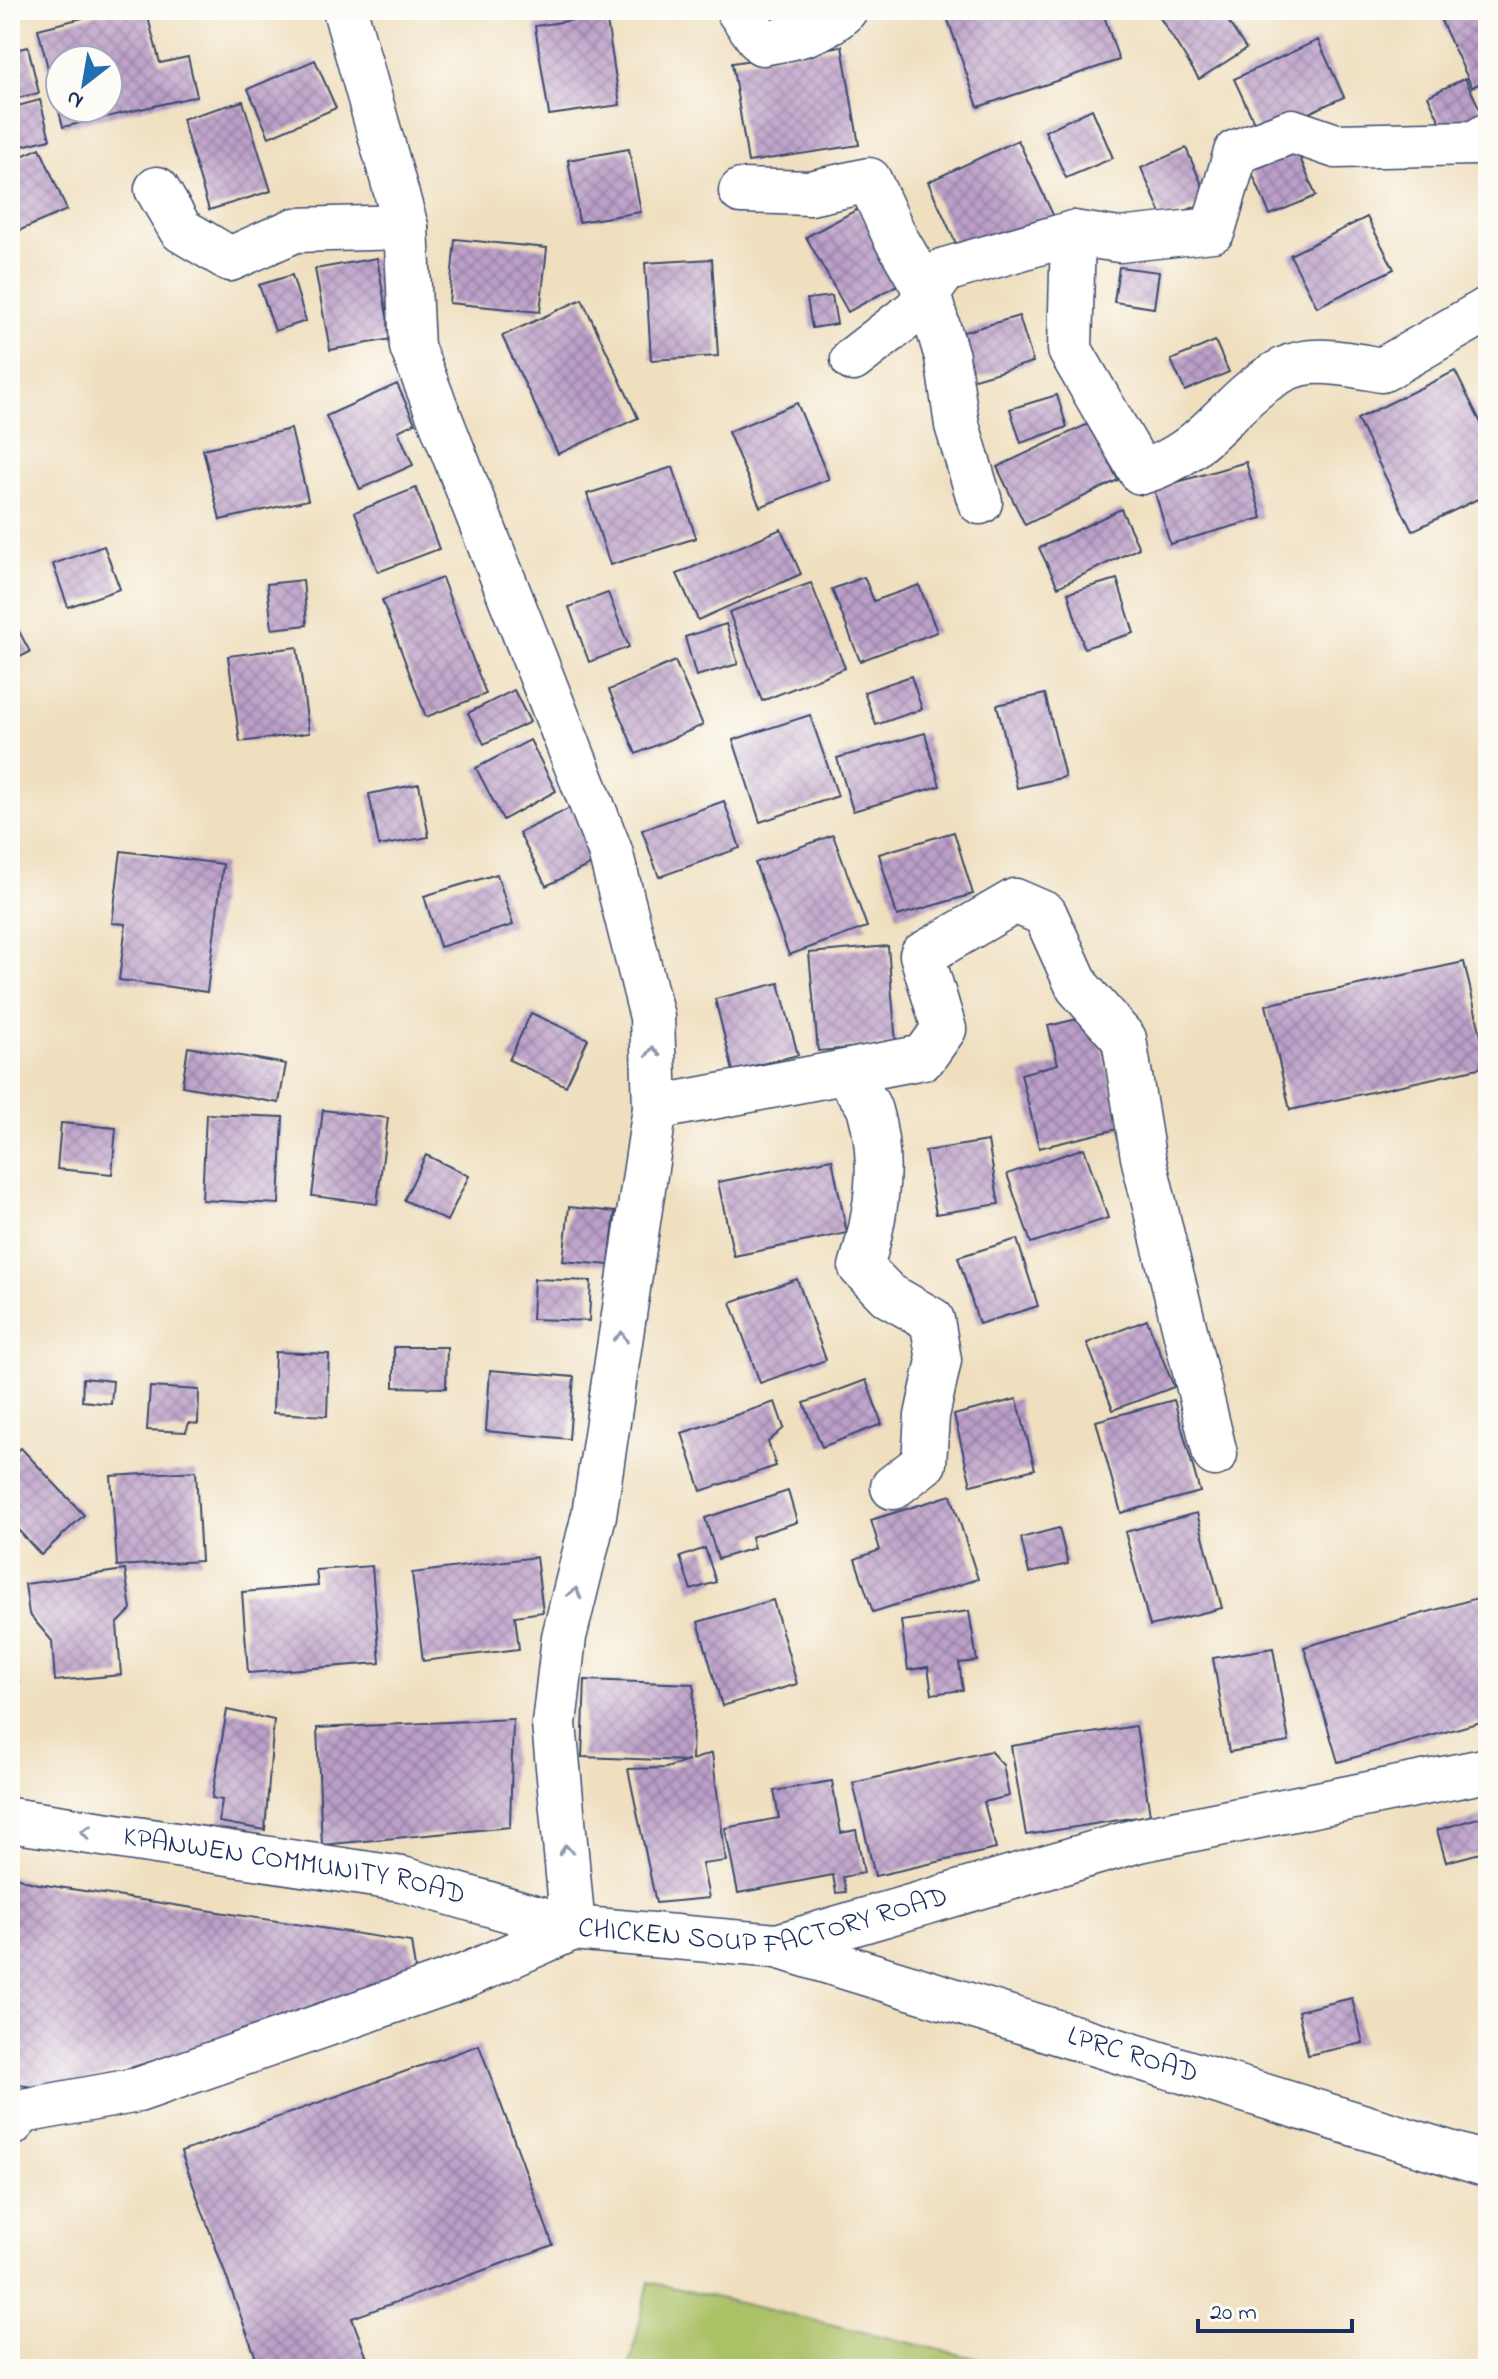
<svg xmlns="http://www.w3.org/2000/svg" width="1498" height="2379" viewBox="0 0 1498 2379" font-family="'Indie Flower',sans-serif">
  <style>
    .garden { fill: #abc166; stroke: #637862; stroke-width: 2 }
    .building { fill: url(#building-cross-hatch); fill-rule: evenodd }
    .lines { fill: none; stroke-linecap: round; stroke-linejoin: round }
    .street-casing { stroke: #3b496d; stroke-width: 47 }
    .street { stroke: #fff; stroke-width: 44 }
    .oneway { stroke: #8d97ae }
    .labels { text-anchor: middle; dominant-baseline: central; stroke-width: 7; stroke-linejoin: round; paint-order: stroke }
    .street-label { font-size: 28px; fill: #1b2f5e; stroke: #fdfcf7 }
  </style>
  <defs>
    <pattern id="building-cross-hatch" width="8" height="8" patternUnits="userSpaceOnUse" patternTransform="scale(2)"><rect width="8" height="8" fill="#bc9fc8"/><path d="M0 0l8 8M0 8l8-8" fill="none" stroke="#9882a6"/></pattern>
  </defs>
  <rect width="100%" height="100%" fill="#fdfcf7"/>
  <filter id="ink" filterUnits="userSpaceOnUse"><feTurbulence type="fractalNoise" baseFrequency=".0125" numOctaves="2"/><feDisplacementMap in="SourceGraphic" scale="16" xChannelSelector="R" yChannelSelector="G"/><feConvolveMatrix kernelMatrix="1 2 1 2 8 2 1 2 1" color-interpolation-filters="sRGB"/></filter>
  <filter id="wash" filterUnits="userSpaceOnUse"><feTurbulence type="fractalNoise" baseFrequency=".006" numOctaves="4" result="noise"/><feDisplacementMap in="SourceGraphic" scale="32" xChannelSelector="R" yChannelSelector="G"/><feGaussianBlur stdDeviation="1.8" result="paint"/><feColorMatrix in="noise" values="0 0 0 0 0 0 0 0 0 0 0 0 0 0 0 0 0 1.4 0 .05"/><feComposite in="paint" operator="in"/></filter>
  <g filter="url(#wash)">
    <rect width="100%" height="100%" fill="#efdfbf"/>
    <!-- garden -->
    <path class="garden" d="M649 2282 1022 2369H629Z"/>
    <g id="blocks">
      <!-- building -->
      <g class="building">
        <path d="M115 10H146L160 63 188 57 197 96 63 127 38 29ZM60 60H108V108H60Z"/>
        <path d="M957 10H1102L1119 60 978 107 946 14Z"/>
        <path d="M1155 10H1221L1246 49 1199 79Z"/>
        <path d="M1465 10H1488V80L1472 87 1441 21Z"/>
        <path d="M606 15 620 105 549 115 535 26Z"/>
        <path d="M1318 40 1344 97 1260 135 1234 79Z"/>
        <path d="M842 46 859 145 748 162 732 63Z"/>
        <path d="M28 47 39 93 10 100V51Z"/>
        <path d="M315 60 336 108 269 137 248 89Z"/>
        <path d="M1465 78 1485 120 1447 137 1428 96Z"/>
        <path d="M40 100 50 139 10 149V108Z"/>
        <path d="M243 101 271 191 209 210 182 119Z"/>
        <path d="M1092 109 1113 158 1066 178 1045 131Z"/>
        <path d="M1292 139 1316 196 1270 215 1246 159Z"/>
        <path d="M1018 140 1054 217 963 259 928 182Z"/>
        <path d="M40 148 67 210 16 232 10 220V161Z"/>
        <path d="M1186 148 1209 201 1164 220 1141 168Z"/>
        <path d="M629 149 641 212 579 222 568 160Z"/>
        <path d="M858 209 899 284 848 312 806 237Z"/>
        <path d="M1367 217 1394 269 1317 307 1290 255Z"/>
        <path d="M455 239 547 248 540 312 449 303Z"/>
        <path d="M377 258 391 339 330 350 315 269Z"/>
        <path d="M712 259 718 356 651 360 645 263Z"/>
        <path d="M1119 267 1159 272 1154 308 1114 302Z"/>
        <path d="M292 275 306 321 275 331 259 285Z"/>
        <path d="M832 296 837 324 812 328 807 299Z"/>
        <path d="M582 299 638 418 558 454 502 336Z"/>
        <path d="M1019 316 1033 362 971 380 957 334Z"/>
        <path d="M1215 341 1229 372 1185 391 1171 360Z"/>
        <path d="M1455 371 1488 437V494L1412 531 1357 419Z"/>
        <path d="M397 384 415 423 398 431 413 465 360 489 326 416Z"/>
        <path d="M1057 395 1067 427 1021 443 1010 409Z"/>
        <path d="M797 403 829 479 760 507 728 432Z"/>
        <path d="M1090 423 1118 480 1025 525 997 467Z"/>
        <path d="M291 429 308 500 220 520 203 449Z"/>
        <path d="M1246 462 1262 518 1170 544 1154 489Z"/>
        <path d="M673 467 696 538 610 565 587 494Z"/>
        <path d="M416 488 439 549 378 572 355 512Z"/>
        <path d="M1121 509 1139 548 1058 587 1039 548Z"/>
        <path d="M781 529 801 574 698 620 677 574Z"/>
        <path d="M104 546 120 589 68 607 53 564Z"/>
        <path d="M864 577 874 601 919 585 937 632 860 661 832 589Z"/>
        <path d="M442 578 486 694 426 717 382 600Z"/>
        <path d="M1117 579 1134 633 1084 648 1068 593Z"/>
        <path d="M303 580 307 625 272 629 267 584Z"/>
        <path d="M811 583 845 668 762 701 729 612Z"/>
        <path d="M608 593 629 647 589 662 569 607Z"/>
        <path d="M10 614 30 652 10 662Z"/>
        <path d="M726 624 738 664 696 676 685 637Z"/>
        <path d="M297 647 309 733 240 742 228 656Z"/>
        <path d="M675 661 703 725 636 754 609 690Z"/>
        <path d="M911 676 922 709 876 725 864 692Z"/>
        <path d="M514 690 530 722 484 744 468 713Z"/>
        <path d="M1045 694 1065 777 1017 788 997 705Z"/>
        <path d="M810 715 838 796 760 822 733 740Z"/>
        <path d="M925 733 940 786 853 811 837 758Z"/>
        <path d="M530 740 556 791 503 820 476 768Z"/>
        <path d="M419 784 429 837 379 846 369 794Z"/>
        <path d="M724 801 740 848 659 877 642 830Z"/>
        <path d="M572 807 598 861 546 886 519 833Z"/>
        <path d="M954 832 973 894 897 916 879 854Z"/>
        <path d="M833 835 867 927 789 955 755 863Z"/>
        <path d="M121 851 223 864 207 992 119 980 126 924 112 923Z"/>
        <path d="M497 874 513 925 440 947 424 896Z"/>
        <path d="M888 946 896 1044 818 1051 809 953Z"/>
        <path d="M1464 962 1488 1066 1290 1110 1266 1005Z"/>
        <path d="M779 983 798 1055 733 1071 715 999Z"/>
        <path d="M531 1013 588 1039 566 1086 509 1060Z"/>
        <path d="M1094 1015 1122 1128 1039 1148 1021 1074 1058 1064 1048 1026Z"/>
        <path d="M188 1047 286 1064 279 1103 182 1086Z"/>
        <path d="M323 1110 388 1118 377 1204 312 1196Z"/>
        <path d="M206 1114 283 1117 279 1204 202 1200Z"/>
        <path d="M61 1123 116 1128 112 1174 57 1169Z"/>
        <path d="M988 1141 999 1204 936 1214 925 1151Z"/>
        <path d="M1084 1148 1108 1218 1031 1243 1007 1174Z"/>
        <path d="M426 1155 469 1176 447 1221 404 1200Z"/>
        <path d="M832 1159 847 1233 734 1256 718 1182Z"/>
        <path d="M569 1207 615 1212 609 1265 563 1261Z"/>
        <path d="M1017 1239 1038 1306 979 1324 958 1257Z"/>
        <path d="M534 1279 591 1281 589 1321 532 1319Z"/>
        <path d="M797 1279 826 1360 760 1383 731 1302Z"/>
        <path d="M1147 1320 1174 1387 1113 1410 1087 1343Z"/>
        <path d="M394 1347H447L446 1388 394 1387Z"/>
        <path d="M275 1352 329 1354 327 1416 273 1413Z"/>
        <path d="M490 1370 574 1377 569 1439 486 1431Z"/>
        <path d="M83 1378 113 1381 111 1404 82 1401Z"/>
        <path d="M866 1380 882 1424 822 1447 804 1403Z"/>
        <path d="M150 1387 199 1390 198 1424 189 1423 186 1432 147 1430Z"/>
        <path d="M1017 1399 1035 1469 971 1485 954 1415Z"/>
        <path d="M1174 1400 1200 1492 1121 1513 1096 1421Z"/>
        <path d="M775 1402 784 1428 768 1442 776 1466 701 1491 682 1433Z"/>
        <path d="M21 1448 84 1515 41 1555 10 1521V1458Z"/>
        <path d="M196 1471 201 1561 117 1566 111 1476Z"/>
        <path d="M788 1491 797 1522 751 1537 754 1548 718 1559 705 1518Z"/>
        <path d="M951 1495 978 1579 873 1612 855 1559 880 1550 871 1520Z"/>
        <path d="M1197 1513 1222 1608 1150 1626 1125 1532Z"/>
        <path d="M1059 1528 1068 1564 1029 1573 1021 1538Z"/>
        <path d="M705 1548 716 1582 691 1590 680 1557Z"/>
        <path d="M536 1557 543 1612 515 1616 519 1649 423 1661 412 1573Z"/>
        <path d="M372 1566 380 1663 248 1673 242 1592 318 1586 316 1570Z"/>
        <path d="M125 1570 131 1610 117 1624 121 1675 55 1681 52 1641 29 1614 25 1584Z"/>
        <path d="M1488 1595V1720L1338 1762 1304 1647Z"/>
        <path d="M773 1600 797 1684 722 1706 698 1622Z"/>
        <path d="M969 1611 977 1661 959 1663 963 1690 932 1694 928 1667 908 1670 901 1621Z"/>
        <path d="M1273 1648 1289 1742 1229 1752 1213 1658Z"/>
        <path d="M10 1658 19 1681 10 1685Z"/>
        <path d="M585 1680 694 1684 692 1760 712 1753 726 1861 702 1864 709 1898 656 1903 628 1769 666 1768 689 1761 582 1757Z"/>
        <path d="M227 1710 274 1720 265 1830 219 1822 222 1800 212 1798Z"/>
        <path d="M513 1719 510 1827 322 1845 317 1728Z"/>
        <path d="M1136 1726 1150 1815 1026 1835 1011 1746Z"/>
        <path d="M990 1751 1003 1765 1009 1796 984 1802 996 1849 875 1876 853 1783Z"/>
        <path d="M832 1781 841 1833 856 1830 864 1873 843 1877 846 1892 836 1893 833 1875 738 1893 725 1828 779 1818 774 1791Z"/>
        <path d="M1488 1815V1851L1446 1862 1437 1830Z"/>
        <path d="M10 1875 33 1883 411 1942 417 1982 53 2091 10 2083Z"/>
        <path d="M1352 1998 1363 2043 1308 2055 1298 2011Z"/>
        <path d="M479 2045 553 2245 352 2318 371 2369H260L181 2152Z"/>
      </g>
    </g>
  </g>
  <g filter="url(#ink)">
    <use href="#blocks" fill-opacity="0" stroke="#3b496d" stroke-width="2"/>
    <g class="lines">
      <!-- street casing -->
      <g class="street-casing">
        <g id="street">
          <path d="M738 10 762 43C793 38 822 33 845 10"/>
          <path d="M157 189 181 230 230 259 295 230 406 227"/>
          <path d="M741 191 810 193 869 180 895 237 928 294 947 357 957 425 980 502"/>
          <path d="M1073 233 1070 350 1141 472C1209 453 1228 397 1285 369 1314 355 1352 365 1382 370L1488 309"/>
          <path d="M853 359 916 310 945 270 1073 233 1119 240 1213 230 1236 152 1292 131 1336 146 1475 143 1488 135"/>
          <path d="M845 1074C853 1085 866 1098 870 1111 885 1162 876 1218 861 1267L888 1295 932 1320 939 1360 927 1416 924 1463 893 1487"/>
          <path d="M655 1108 924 1057 944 1029 922 955 1015 901 1045 914 1078 987 1124 1039 1143 1157 1215 1454"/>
          <path id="s1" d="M10 1820 402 1879 573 1928 554 1724 564 1637 594 1515 655 1108 652 1017 610 851 412 347 406 227 345 10"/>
          <path id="s2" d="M777 1946 1488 2165"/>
          <path id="s3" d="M10 2125 23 2111 138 2090 465 1976 573 1928 777 1946 1139 1840 1488 1770"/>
        </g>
      </g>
      <!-- street -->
      <use href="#street" class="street"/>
    </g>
    <!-- one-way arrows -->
    <defs><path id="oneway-chevron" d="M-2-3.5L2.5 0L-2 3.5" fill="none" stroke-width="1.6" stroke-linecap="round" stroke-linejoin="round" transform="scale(2)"/></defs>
    <g class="oneway">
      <use href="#oneway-chevron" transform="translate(653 1052) rotate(-92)"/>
      <use href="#oneway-chevron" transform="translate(621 1337) rotate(-82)"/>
      <use href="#oneway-chevron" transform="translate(575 1593) rotate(-76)"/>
      <use href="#oneway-chevron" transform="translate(86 1832) rotate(-171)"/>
      <use href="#oneway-chevron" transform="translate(566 1850) rotate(-95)"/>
    </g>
  </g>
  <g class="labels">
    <!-- street labels -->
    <g class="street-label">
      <text stroke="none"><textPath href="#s1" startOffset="288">KPANWEN COMMUNITY ROAD</textPath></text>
      <text stroke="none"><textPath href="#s3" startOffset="794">CHICKEN SOUP FACTORY ROAD</textPath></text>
      <text stroke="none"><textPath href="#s2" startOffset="372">LPRC ROAD</textPath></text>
    </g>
  </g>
  <!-- margin -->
  <rect width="1498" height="2379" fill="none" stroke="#fdfcf7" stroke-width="40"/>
  <!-- north arrow -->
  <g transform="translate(84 84) rotate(211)"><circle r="38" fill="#fdfcf7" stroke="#a3aaba" stroke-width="2"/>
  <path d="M0-6L14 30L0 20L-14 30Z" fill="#1f6fb2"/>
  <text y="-12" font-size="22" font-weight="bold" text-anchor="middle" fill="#1b2f5e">N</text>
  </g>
  <!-- scale -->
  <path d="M1198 2319v12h154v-12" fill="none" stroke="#1b2f5e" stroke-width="4"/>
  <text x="1210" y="2319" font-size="24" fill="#1b2f5e" stroke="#fdfcf7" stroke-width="6" paint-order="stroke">20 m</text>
</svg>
